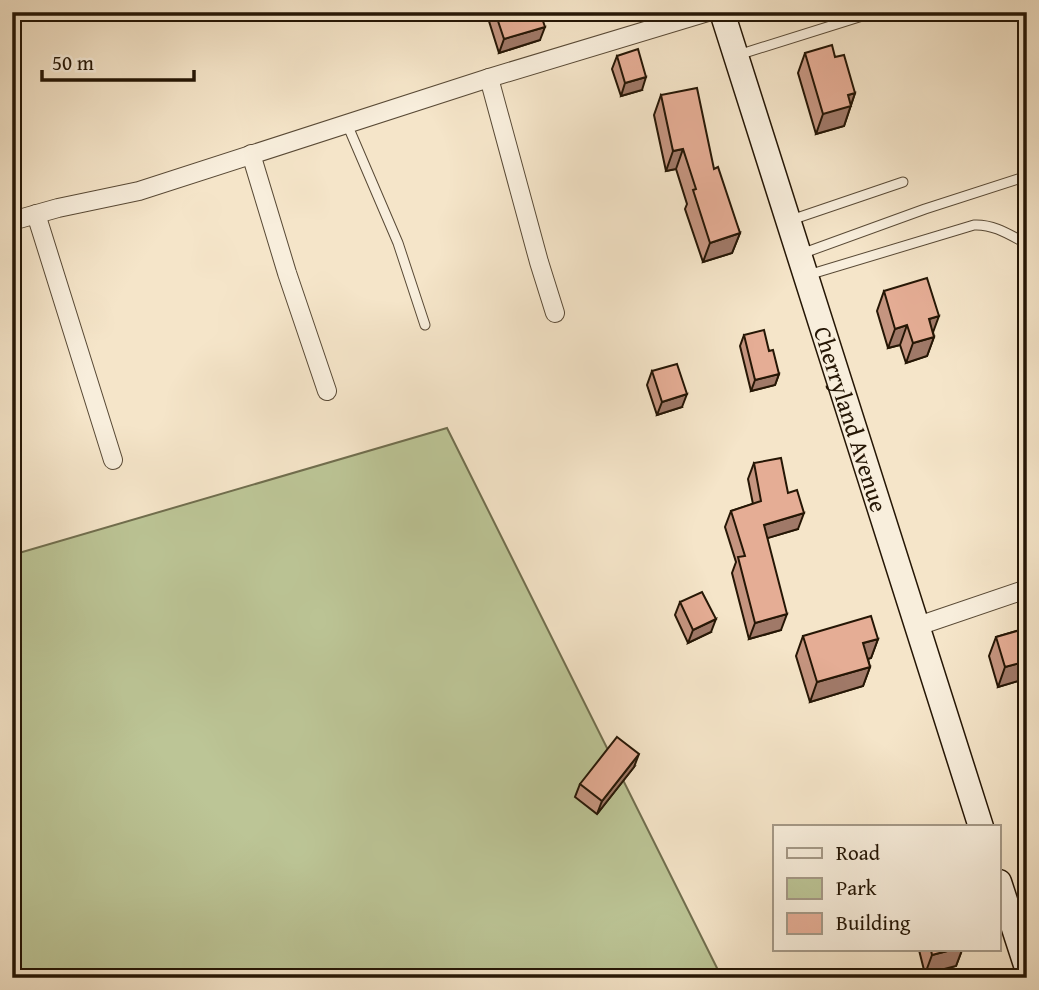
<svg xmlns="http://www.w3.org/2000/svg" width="1039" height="990" viewBox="0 0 1039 990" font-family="'Gentium Book Plus',serif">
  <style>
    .green { fill: #bcc596; stroke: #706e4e; stroke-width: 2 }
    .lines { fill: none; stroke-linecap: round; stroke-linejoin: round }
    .lane-casing { stroke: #594a36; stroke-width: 11 }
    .street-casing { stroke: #594a36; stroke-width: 20 }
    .secondary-casing { stroke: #251605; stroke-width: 27 }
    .lane { stroke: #f8eedc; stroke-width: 9 }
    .street { stroke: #f8eedc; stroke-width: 18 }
    .secondary { stroke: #f8eedc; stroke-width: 24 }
    .wall { fill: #c59580; stroke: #251605; stroke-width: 2 }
    .shaded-wall { fill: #a07968; stroke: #251605; stroke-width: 2 }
    .building { fill: #e5ad95; stroke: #251605; stroke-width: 2 }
    .labels { text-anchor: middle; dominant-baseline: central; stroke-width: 5; stroke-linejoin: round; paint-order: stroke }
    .street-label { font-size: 24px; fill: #251605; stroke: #f8eedc }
  </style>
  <rect width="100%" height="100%" fill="#f5e5c9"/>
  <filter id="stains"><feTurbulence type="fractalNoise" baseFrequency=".00286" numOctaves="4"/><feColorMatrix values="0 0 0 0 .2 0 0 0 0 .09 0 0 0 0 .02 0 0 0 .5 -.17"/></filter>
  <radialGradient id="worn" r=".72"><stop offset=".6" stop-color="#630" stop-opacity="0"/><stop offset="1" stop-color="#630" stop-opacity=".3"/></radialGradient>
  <!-- green -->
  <path class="green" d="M447 428 722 978H12V555Z"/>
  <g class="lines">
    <!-- lane casing -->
    <g class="lane-casing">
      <g id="lane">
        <path d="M738 55 875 12"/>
        <path d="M347 124 398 243 425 325"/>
        <path d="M791 220 903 182"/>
        <path d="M801 254 925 209 1027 176"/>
        <path d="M808 275 974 225C994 224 1010 235 1027 244"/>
      </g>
    </g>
    <!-- street casing -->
    <g class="street-casing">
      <g id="street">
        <path d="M489 78 539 262 555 313"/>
        <path d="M251 154 287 273 327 391"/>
        <path d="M36 214 113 460"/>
        <path d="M12 221 58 208 139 191 489 78 708 12"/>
        <path d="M918 626 1027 589"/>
      </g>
    </g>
    <!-- secondary casing -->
    <g class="secondary-casing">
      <g id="secondary">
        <path id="s1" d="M722 12 981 827"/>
        <path d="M999 882 1027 968"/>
      </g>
    </g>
    <!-- lane -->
    <use href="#lane" class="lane"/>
    <!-- street -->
    <use href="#street" class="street"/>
    <!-- secondary -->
    <use href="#secondary" class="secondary"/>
  </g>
  <!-- wall -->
  <g class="wall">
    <path d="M490 12H540V40L499 53 488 18Z"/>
    <path d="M805 53 835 57 855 93 844 126 816 134 798 73Z"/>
    <path d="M617 56 642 90 621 96 612 69Z"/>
    <path d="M661 95 714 169 740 233 732 253 703 262 685 209 687 204 676 169 666 171 654 115Z"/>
    <path d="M884 291 933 332 934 337 927 356 906 363 900 345 888 348 877 311Z"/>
    <path d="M744 335 769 351 779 374 775 385 751 391 740 346Z"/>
    <path d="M652 371 682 407 657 415 647 385Z"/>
    <path d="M754 463 788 493 798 529 767 538 781 630 749 639 732 573 736 562 725 527 731 511 753 504 748 479Z"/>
    <path d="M680 602 711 632 688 643 675 615Z"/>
    <path d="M1027 628V687L1025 679 998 687 989 656 996 637Z"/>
    <path d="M803 636 878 639 871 658 868 659 870 667 863 686 810 702 796 656Z"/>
    <path d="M634 767 597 814 575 797 580 784Z"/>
    <path d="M919 950H962L956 966 925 974Z"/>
  </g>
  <!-- shaded-wall -->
  <g class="shaded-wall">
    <path d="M545 27 540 40 499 53 504 39Z"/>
    <path d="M646 77 642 90 621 96 625 83Z"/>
    <path d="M855 93 844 126 816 134 823 114 848 95Z"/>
    <path d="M683 149 676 169 666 171 673 151Z"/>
    <path d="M740 233 732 253 703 262 710 243Z"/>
    <path d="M939 316 932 335 929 319Z"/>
    <path d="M907 325 900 345 888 348 895 329Z"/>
    <path d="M934 337 927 356 906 363 913 343Z"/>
    <path d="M779 374 775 385 751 391 755 380Z"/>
    <path d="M687 394 682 407 657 415 662 402Z"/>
    <path d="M804 513 798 529 758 541 764 525Z"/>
    <path d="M787 614 781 630 749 639 755 623Z"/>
    <path d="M716 619 711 632 688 643 693 630Z"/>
    <path d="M878 639 871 658 856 662 863 643Z"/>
    <path d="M1027 661V673L1025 679 998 687 1005 667Z"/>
    <path d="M870 667 863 686 810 702 817 682Z"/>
    <path d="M639 754 634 767 597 814 602 801Z"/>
    <path d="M951 950H962L956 966 925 974 932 955Z"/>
  </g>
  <!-- building -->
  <g class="building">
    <path d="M495 12H540L545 27 504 39Z"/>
    <path d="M832 45 835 57 844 55 855 93 848 95 851 106 823 114 805 53Z"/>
    <path d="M638 49 646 77 625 83 617 56Z"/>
    <path d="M697 88 714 169 718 167 740 233 710 243 693 190 696 189 683 149 673 151 661 95Z"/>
    <path d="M927 278 939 316 929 319 934 337 913 343 907 325 895 329 884 291Z"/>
    <path d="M764 330 769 351 773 350 779 374 755 380 744 335Z"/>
    <path d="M677 364 687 394 662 402 652 371Z"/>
    <path d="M781 458 788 493 797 490 804 513 764 525 787 614 755 623 738 557 745 556 731 511 761 501 754 463Z"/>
    <path d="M702 592 716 619 693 630 680 602Z"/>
    <path d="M871 616 878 639 863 643 870 667 817 682 803 636Z"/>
    <path d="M1027 628V661L1005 667 996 637Z"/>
    <path d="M617 737 639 754 602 801 580 784Z"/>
    <path d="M931 950H951L932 955Z"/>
  </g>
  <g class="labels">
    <!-- street labels -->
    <g class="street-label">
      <text stroke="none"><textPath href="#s1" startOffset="427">Cherryland Avenue</textPath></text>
    </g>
  </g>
  <!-- margin -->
  <rect width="1039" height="990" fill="none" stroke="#f5e5c9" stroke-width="42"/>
  <rect x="14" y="14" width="1011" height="962" fill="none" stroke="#251605" stroke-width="3.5"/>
  <rect x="21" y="21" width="997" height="948" fill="none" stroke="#251605" stroke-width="2"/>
  <!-- legend -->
  <rect x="773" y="825" width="228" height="126" fill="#f8eedc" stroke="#a49886" stroke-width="2"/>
  <rect x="787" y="848" width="35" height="10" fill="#f8eedc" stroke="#a49886" stroke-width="2"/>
  <text x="836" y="860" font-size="21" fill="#251605">Road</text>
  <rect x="787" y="878" width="35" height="21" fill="#bcc596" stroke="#a49886" stroke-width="2"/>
  <text x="836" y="895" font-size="21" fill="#251605">Park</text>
  <rect x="787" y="913" width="35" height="21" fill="#e5ad95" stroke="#a49886" stroke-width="2"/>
  <text x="836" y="930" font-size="21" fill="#251605">Building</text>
  <!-- scale -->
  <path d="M42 70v10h152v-10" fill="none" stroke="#251605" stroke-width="3.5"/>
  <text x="52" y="70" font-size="21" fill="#251605" stroke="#f8eedc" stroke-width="5" paint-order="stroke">50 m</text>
  <rect width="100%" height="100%" filter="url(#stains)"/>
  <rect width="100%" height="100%" fill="url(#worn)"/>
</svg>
